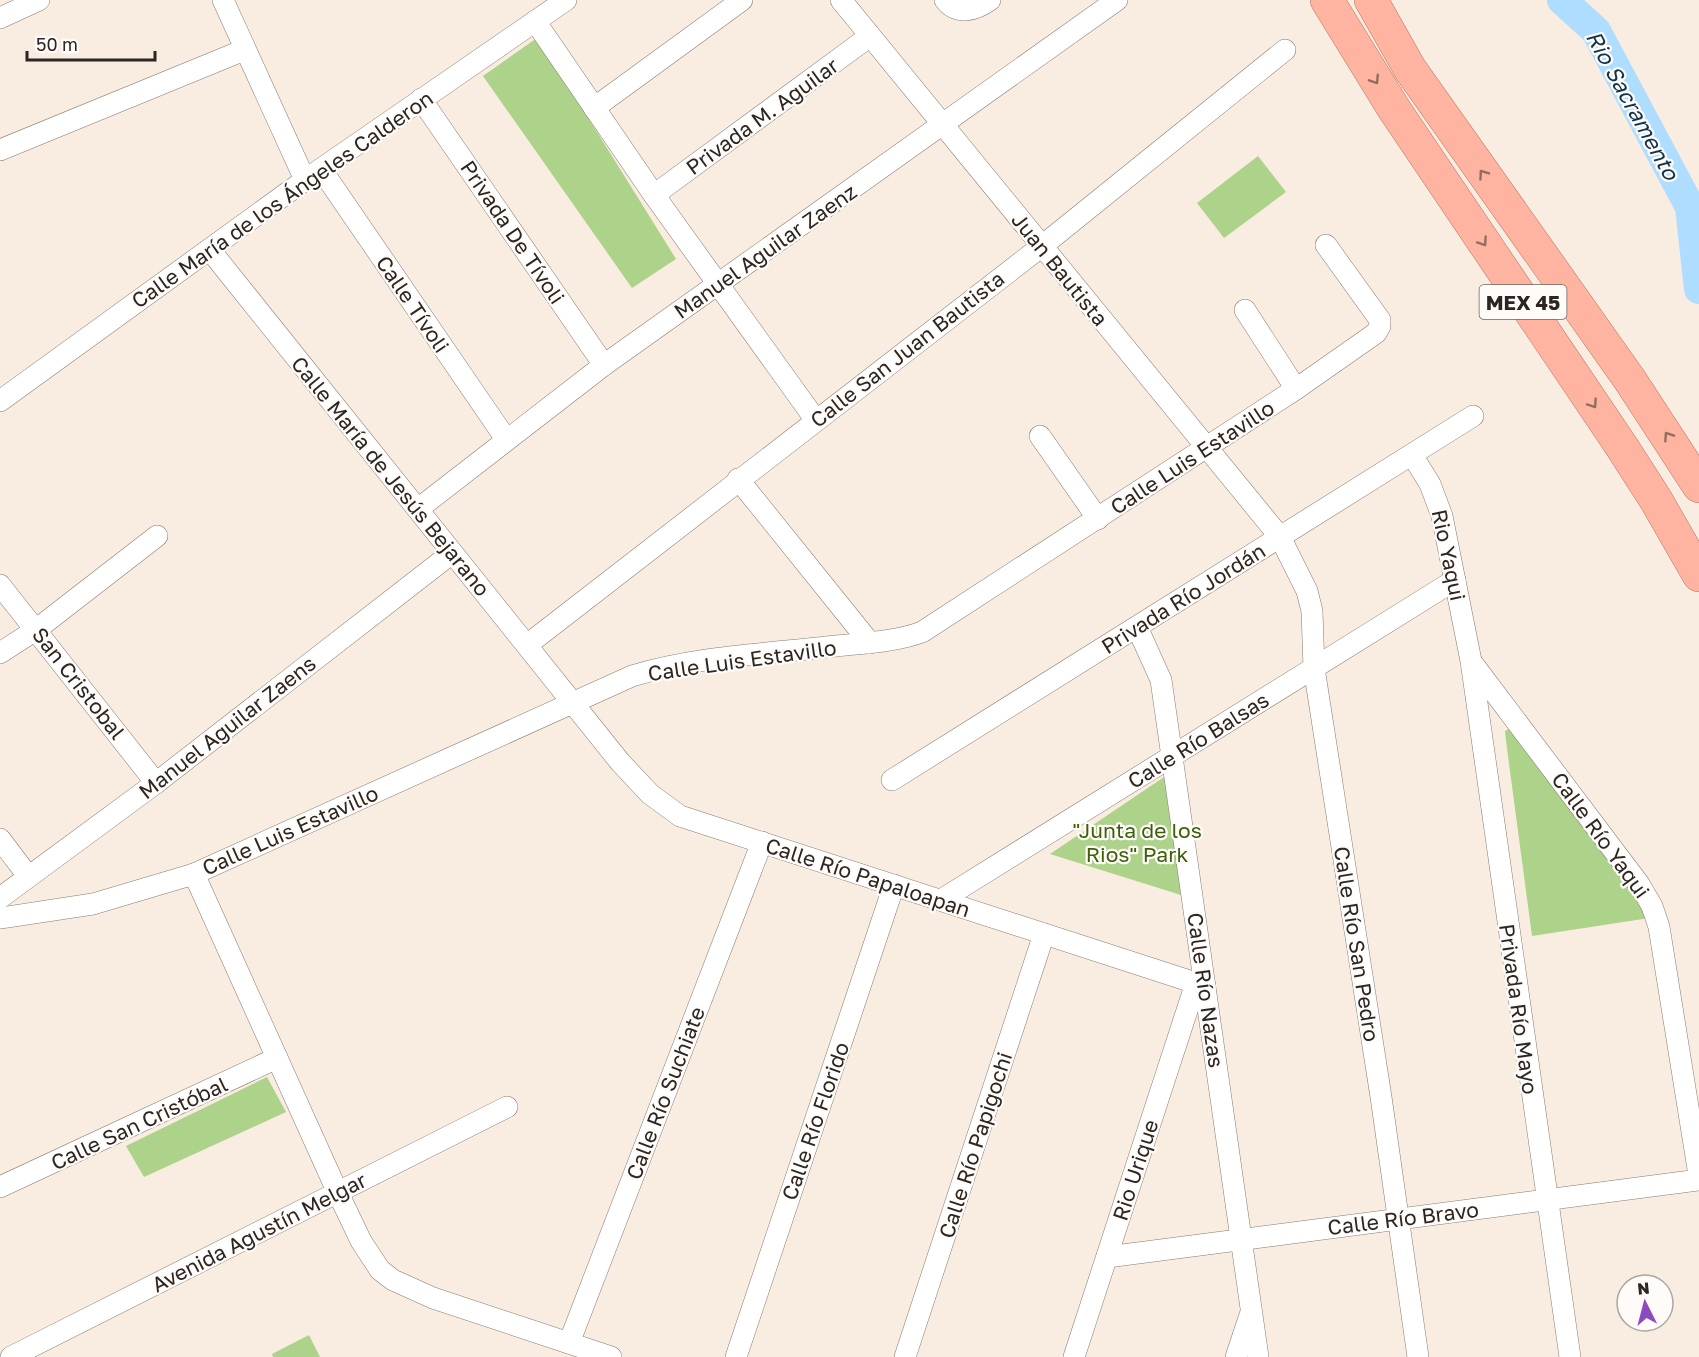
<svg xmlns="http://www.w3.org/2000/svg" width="1699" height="1357" viewBox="0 0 1699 1357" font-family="'Golos Text',sans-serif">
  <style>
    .green { fill: #add28a }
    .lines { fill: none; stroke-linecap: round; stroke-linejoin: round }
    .river { stroke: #afddff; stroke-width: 30 }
    .minor-casing { stroke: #877b71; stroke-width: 22 }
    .trunk-casing { stroke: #b47764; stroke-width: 34 }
    .minor { stroke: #fff; stroke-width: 21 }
    .trunk { stroke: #feb4a0; stroke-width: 33 }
    .oneway { stroke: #946d61 }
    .labels { text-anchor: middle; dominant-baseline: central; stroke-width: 4.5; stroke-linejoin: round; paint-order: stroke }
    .shield { fill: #fefbf9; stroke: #6a6662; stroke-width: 1.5 }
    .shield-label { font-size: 20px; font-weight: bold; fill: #2b2622 }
    .street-label { font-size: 21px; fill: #2b2622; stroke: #fefbf9 }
    .park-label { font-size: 21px; fill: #3c5f0b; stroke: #fefbf9 }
    .water-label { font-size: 22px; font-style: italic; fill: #11344b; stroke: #fefbf9 }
  </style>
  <rect width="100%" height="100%" fill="#f9ece0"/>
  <!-- green -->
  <g class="green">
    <path d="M534 40 541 42 676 259 632 288 483 76Z"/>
    <path d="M1258 156 1286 192 1224 238 1197 203Z"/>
    <path d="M1512 727 1656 917 1532 936 1506 741 1505 731Z"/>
    <path d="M1167 775 1181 895 1050 854Z"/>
    <path d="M267 1077 286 1112 144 1177 126 1146Z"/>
    <path d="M309 1335 320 1357H273L272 1354Z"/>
  </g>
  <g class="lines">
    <!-- river -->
    <path class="river" d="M1562 0 1596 31 1690 207 1699 289"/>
    <!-- minor casing -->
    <g class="minor-casing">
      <g id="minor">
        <path d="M223 0 305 180"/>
        <path d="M841 0 1280 537 1307 591 1312 611 1314 668 1381 1097 1418 1357"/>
        <path d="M945 0C957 16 976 10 990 0"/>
        <path d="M0 18 39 0"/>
        <path d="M535 21 654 195 815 419"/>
        <path d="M421 99 604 365"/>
        <path d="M594 108 742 0"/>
        <path d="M0 150 244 50"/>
        <path d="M321 169 506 439"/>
        <path d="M654 195 870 36"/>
        <path d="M210 250 620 762 650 794 680 816 1205 986"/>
        <path d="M1245 310 1296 389"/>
        <path d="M0 401 305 180 566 0"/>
        <path d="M1040 436 1098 519"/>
        <path d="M1412 455 1430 484 1442 516 1471 661 1570 1357"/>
        <path d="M738 479 870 643"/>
        <path d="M418 509 604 365 1117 0"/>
        <path d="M0 585 156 783"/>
        <path d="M1137 627 1161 680 1258 1357"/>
        <path d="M527 645 1042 246 1285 50"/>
        <path d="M0 653 37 629 157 536"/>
        <path d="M1473 664 1639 884 1652 906 1659 927 1699 1175"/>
        <path d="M892 780 1473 416"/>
        <path d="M0 839 28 876"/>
        <path d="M194 874 338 1193 361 1241 380 1270 393 1280 433 1298 611 1357"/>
        <path d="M0 898 156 783 452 553"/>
        <path d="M941 900 1455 580"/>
        <path d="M0 918 93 904 194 874 632 676C697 656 768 654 836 646 864 643 895 642 922 632L1296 389 1376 333 1380 326V320L1326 245"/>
        <path d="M0 1187 277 1058"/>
        <path d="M1107 1257 1699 1180"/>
        <path d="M569 1343 762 842"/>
        <path d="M11 1357 507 1107"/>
        <path d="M736 1357 894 885"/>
        <path d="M905 1357 1044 934"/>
        <path d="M1074 1357 1196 983"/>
        <path d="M1236 1357 1250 1315"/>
      </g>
    </g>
    <!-- trunk casing -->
    <g class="trunk-casing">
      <g id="trunk">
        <path d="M1327 0 1394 109 1622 447 1656 500 1699 575"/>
        <path d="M1371 0 1410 69 1630 380 1699 486"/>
      </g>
    </g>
    <!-- minor -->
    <use href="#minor" class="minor"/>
    <!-- trunk -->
    <use href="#trunk" class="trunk"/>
  </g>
  <!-- one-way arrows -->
  <defs><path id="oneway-chevron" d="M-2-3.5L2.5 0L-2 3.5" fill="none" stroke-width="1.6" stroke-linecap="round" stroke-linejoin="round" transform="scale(1.5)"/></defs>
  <g class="oneway">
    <use href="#oneway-chevron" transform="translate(1375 80) rotate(57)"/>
    <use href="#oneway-chevron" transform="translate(1483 174) rotate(-125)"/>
    <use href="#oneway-chevron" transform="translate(1483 242) rotate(56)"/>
    <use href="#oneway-chevron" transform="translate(1593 404) rotate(56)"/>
    <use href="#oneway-chevron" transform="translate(1668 436) rotate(-124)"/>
  </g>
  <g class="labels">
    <!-- shield labels -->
    <rect class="shield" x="1479.5" y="285" width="87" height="34" rx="4.5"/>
    <g class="shield-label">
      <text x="1523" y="302">MEX 45</text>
    </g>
    <!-- street labels -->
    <g class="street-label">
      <text transform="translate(762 116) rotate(-36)">Privada M. Aguilar</text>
      <text transform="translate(282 199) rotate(-35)">Calle María de los Ángeles Calderon</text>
      <text transform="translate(513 232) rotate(56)">Privada De Tívoli</text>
      <text transform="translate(765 251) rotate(-35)">Manuel Aguilar Zaenz</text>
      <text transform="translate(1060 269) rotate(51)">Juan Bautista</text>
      <text transform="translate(413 304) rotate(56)">Calle Tívoli</text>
      <text transform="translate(907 349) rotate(-38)">Calle San Juan Bautista</text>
      <text transform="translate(1192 457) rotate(-33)">Calle Luis Estavillo</text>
      <text transform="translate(391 476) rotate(51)">Calle María de Jesús Bejarano</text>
      <text transform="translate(1449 555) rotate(78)">Rio Yaqui</text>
      <text transform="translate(1183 598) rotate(-32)">Privada Río Jordán</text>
      <text transform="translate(742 660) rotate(-8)">Calle Luis Estavillo</text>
      <text transform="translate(79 683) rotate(52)">San Cristobal</text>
      <text transform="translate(227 727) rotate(-38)">Manuel Aguilar Zaens</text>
      <text transform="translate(1198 740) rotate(-32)">Calle Río Balsas</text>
      <text transform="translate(290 830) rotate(-24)">Calle Luis Estavillo</text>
      <text transform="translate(1601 835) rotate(54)">Calle Río Yaqui</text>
      <text transform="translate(868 877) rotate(18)">Calle Río Papaloapan</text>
      <text transform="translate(1357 944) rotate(81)">Calle Río San Pedro</text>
      <text transform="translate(1206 990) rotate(82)">Calle Río Nazas</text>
      <text transform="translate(1519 1009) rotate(82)">Privada Río Mayo</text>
      <text transform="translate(665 1093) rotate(-69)">Calle Río Suchiate</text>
      <text transform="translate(815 1121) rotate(-71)">Calle Río Florido</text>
      <text transform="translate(139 1123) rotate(-25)">Calle San Cristóbal</text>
      <text transform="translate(975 1145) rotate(-72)">Calle Río Papigochi</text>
      <text transform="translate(1135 1170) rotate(-72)">Rio Urique</text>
      <text transform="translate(1403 1218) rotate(-7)">Calle Río Bravo</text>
      <text transform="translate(259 1232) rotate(-27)">Avenida Agustín Melgar</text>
    </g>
    <!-- park labels -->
    <g class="park-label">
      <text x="1137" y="830">"Junta de los<tspan x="1137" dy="24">Rios" Park</tspan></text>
    </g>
    <!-- water labels -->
    <g class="water-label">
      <text transform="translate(1633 105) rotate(61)">Rio Sacramento</text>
    </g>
  </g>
  <!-- north arrow -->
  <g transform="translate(1645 1303) rotate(354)"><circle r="28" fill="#fefbf9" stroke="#aaa6a3" stroke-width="1.5"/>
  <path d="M0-4.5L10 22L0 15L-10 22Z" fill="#8c4bbf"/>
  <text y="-9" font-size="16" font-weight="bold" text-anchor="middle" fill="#2b2622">N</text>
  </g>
  <!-- scale -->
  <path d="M27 51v9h128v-9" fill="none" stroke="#2b2622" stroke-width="3"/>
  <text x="36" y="51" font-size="18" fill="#2b2622" stroke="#fefbf9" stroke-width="4.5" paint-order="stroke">50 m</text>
</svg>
